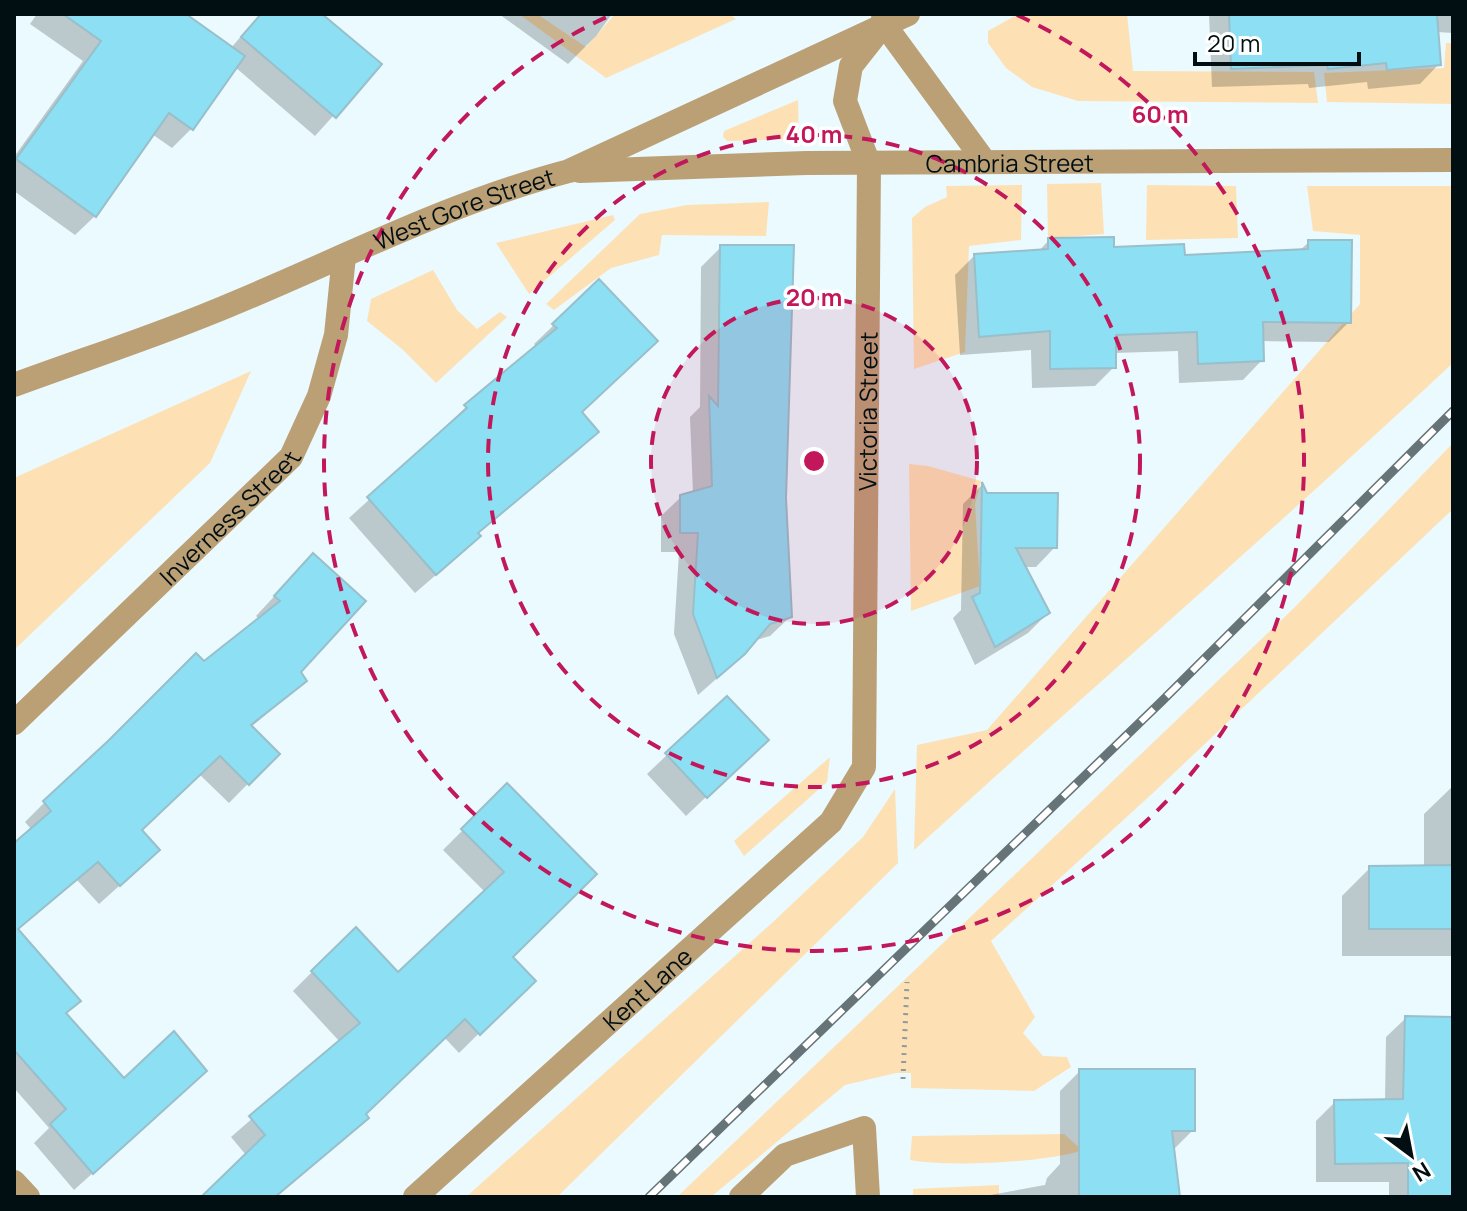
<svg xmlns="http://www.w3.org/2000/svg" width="1467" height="1211" viewBox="0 0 1467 1211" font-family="Manrope,sans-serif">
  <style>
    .green { fill: #fde1b5 }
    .shadow { fill: #0003 }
    .building { fill: #8ddff4; stroke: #98bfca; stroke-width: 2 }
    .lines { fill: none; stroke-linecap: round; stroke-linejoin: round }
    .path { stroke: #8c9b9f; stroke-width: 5; stroke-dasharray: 2 6; stroke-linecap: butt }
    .minor { stroke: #bba076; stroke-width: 24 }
    .rail-casing { stroke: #667478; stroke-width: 9 }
    .rail { stroke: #fff; stroke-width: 6; stroke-dasharray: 18; stroke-linecap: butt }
    .ring { fill: none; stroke: #c2185b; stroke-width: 4; stroke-dasharray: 14 10 }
    .labels { text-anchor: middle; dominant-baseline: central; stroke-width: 7; stroke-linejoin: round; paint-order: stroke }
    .street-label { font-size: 24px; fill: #020f12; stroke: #fff }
    .centre { fill: #c2185b; stroke: #fff; stroke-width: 4 }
    .ring-label { font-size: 24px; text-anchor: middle; font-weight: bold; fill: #c2185b; stroke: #fff; stroke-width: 7; stroke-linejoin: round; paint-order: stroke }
  </style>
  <rect width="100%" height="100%" fill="#eafaff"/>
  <!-- green -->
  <g class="green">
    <path d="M519 14H537L586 47 615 14H729L736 19 606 78Z"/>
    <path d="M1018 14H1127L1133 71 1314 72 1318 103 1078 101 1032 87 1006 68 988 43V31Z"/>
    <path d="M1446 43H1453V104L1327 102 1324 73 1444 68Z"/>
    <path d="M798 100 799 139 727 141 723 137 724 131Z"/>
    <path d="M1101 183 1104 234 1048 238 1047 184Z"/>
    <path d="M1022 185 1021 240 969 246 965 352 914 369 912 218 925 207 947 197 946 186Z"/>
    <path d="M1147 185 1236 186 1238 238 1146 240Z"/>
    <path d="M1307 186H1453V363C1276 528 1093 687 914 850L917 745 987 730 1360 304V235L1313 231Z"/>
    <path d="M769 202 766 236 662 235 659 255 611 268 554 310 546 304 640 214 687 205Z"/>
    <path d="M613 215 615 220 529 294 496 243Z"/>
    <path d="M433 270 457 310 477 329 500 312 507 317 436 383 402 349 367 321 371 299Z"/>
    <path d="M251 371 210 463 14 650V478Z"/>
    <path d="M1453 443V509L1154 792 991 941 1035 1017 1023 1033 1043 1056 1067 1057 1071 1067 1034 1091 911 1088V1073H896L845 1085 711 1197H677L1294 608Z"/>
    <path d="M909 464 928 466 981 481 975 504 980 586 911 611Z"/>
    <path d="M830 757 827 782 744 856 734 841Z"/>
    <path d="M895 789 898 863 557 1197H466L773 922 863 837Z"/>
    <path d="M1064 1134 1082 1150C1048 1163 946 1167 910 1160L912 1136Z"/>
    <path d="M999 1185V1197H913V1189Z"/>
  </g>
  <!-- shadow -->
  <g class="shadow">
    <path d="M37 14H183L231 48 260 14H319L379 65 315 136 235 67 191 129 172 148 152 134 95 216 75 235 14 191V157L83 61 30 24Z"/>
    <path d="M499 14H612L596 36 568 64Z"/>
    <path d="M1209 14H1453V33L1437 32 1439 64 1420 84 1368 89 1367 82 1309 88 1308 84 1212 87Z"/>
    <path d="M1049 240 1183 257 1298 252 1309 242 1349 322 1329 342 1261 341 1262 360 1243 380 1179 383 1178 351 1114 353V367L1095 386 1032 388 1031 350 960 355 955 275 974 256 1038 252Z"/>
    <path d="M721 247 784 498 790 617 770 636 753 641 723 673 698 695 674 634 679 552H661V516L681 497 693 494 690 417 700 407 701 267Z"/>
    <path d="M599 282 580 412 596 432 577 452 477 534 459 555 415 593 349 518 448 428 446 426 466 407 537 347 534 344Z"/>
    <path d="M981 486 986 495 1055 547 1036 567H1023L1048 613 1028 633 975 665 953 618 961 610 963 504Z"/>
    <path d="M294 575 298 672 305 681 251 727 277 754 229 803 199 774 140 830 138 869 99 904 77 880 17 930 79 1000 65 1014 124 1081 186 1089 74 1190 34 1143 49 1128 14 1088V845L32 830 25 822 44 803 109 743 260 620 256 616Z"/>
    <path d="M667 755 746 759 686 816 647 774Z"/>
    <path d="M507 786 511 957 533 980 459 1053 444 1037 363 1114 366 1118 347 1137 276 1197H204L246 1155 231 1137 340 1042 293 991 312 972 398 975 485 892 443 850Z"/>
    <path d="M1453 786V956H1342V896L1370 868H1424V814Z"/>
    <path d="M1406 1018 1453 1019V1197H1389V1182H1316V1121L1335 1102 1385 1101 1386 1037Z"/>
    <path d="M1080 1071 1193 1130 1172 1151 1178 1197H979L1045 1185 1047 1178 1060 1164V1091Z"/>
  </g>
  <!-- building -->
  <g class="building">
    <path d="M63 14H186L245 56 193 130 169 113 96 217 16 159 101 41Z"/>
    <path d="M261 14H322L382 64 336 118 241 37Z"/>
    <path d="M1229 14H1437L1441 65 1387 70 1386 63 1328 69 1327 65 1231 69Z"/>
    <path d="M1114 237V247L1184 244 1185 255 1308 249V240H1352L1351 323 1263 322 1264 361 1198 364 1197 332 1116 335V368L1050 369V331L979 337 974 254 1048 249V238Z"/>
    <path d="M720 245H794L786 498 792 617 770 624 745 654 717 678 693 614 698 533H680V495L712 486 709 396 718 406Z"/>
    <path d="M599 279 658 341 582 412 599 432 478 533 481 536 436 575 367 497 467 408 464 405 557 328 552 324Z"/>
    <path d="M982 482 987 493H1058L1057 548H1016L1050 613 995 647 972 597 980 593Z"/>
    <path d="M313 553 366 601 301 672 307 681 251 725 280 754 249 785 220 756 142 830 160 850 120 886 98 862 18 929 81 1001 66 1013 124 1078 174 1031 207 1071 93 1174 50 1124 66 1109 14 1050V843L51 811 43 801 108 741 196 653 204 661 280 601 274 596Z"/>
    <path d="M727 696 769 740 707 798 665 753Z"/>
    <path d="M507 783 597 874 513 957 536 981 480 1035 465 1019 366 1114 369 1118 275 1197H201L265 1135 249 1116 360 1023 311 971 356 927 398 972 504 872 461 829Z"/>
    <path d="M1453 865V929H1369V866Z"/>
    <path d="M1405 1016 1453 1017V1197H1408V1163L1335 1164 1334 1100 1403 1099Z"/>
    <path d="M1079 1069H1195V1131H1172L1180 1197H1079Z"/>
  </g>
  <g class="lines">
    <!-- path -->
    <path class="path" d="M903 1079 907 982"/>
    <!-- minor -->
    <g class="minor">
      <path d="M883 14 884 24 985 162"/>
      <path id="s1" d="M580 171 806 163 1453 160"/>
      <path id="s2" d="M14 385C79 361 144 340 208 314 328 266 443 204 569 171L908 14"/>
      <path id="s3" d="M14 723 291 457 319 396 336 335 344 256"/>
      <path d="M14 1182 28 1197"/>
      <path id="s4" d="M415 1197 831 822 864 767 869 164 845 101 851 66 884 24"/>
      <path d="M741 1197 785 1155 864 1128 868 1197"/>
    </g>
    <!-- rail casing -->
    <g class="rail-casing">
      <path id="rail" d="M649 1197 1162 701 1453 411"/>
    </g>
    <!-- rail -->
    <use href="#rail" class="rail"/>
  </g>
  <!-- distance rings -->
  <circle cx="814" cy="461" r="163" fill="#c2185b" fill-opacity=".12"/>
  <g class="ring">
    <circle cx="814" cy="461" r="163"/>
    <circle cx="814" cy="461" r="326"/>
    <path d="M1017 15A490 490 0 1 1 611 15"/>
  </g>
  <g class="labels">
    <!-- street labels -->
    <g class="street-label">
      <text stroke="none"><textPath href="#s1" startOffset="430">Cambria Street</textPath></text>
      <text stroke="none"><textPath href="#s2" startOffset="484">West Gore Street</textPath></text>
      <text stroke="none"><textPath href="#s4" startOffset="980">Victoria Street</textPath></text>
      <text stroke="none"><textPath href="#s3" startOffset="298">Inverness Street</textPath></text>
      <text stroke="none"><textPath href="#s4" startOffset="312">Kent Lane</textPath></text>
    </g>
  </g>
  <circle cx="814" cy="461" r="12" class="centre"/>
  <g class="ring-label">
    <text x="1160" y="123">60 m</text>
    <text x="814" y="143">40 m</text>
    <text x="814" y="306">20 m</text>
  </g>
  <!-- border -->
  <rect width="1467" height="1211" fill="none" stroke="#020f12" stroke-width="32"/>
  <!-- north arrow -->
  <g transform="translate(1411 1155) rotate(148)" stroke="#ffffff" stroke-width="6" paint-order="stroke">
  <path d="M0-6L14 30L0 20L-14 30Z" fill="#020f12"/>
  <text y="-12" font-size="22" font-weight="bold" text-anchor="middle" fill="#020f12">N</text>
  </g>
  <!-- scale -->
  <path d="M1195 52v12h164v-12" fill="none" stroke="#020f12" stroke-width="4"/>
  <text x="1207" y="52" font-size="24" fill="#020f12" stroke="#ffffff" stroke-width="6" paint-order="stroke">20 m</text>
</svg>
